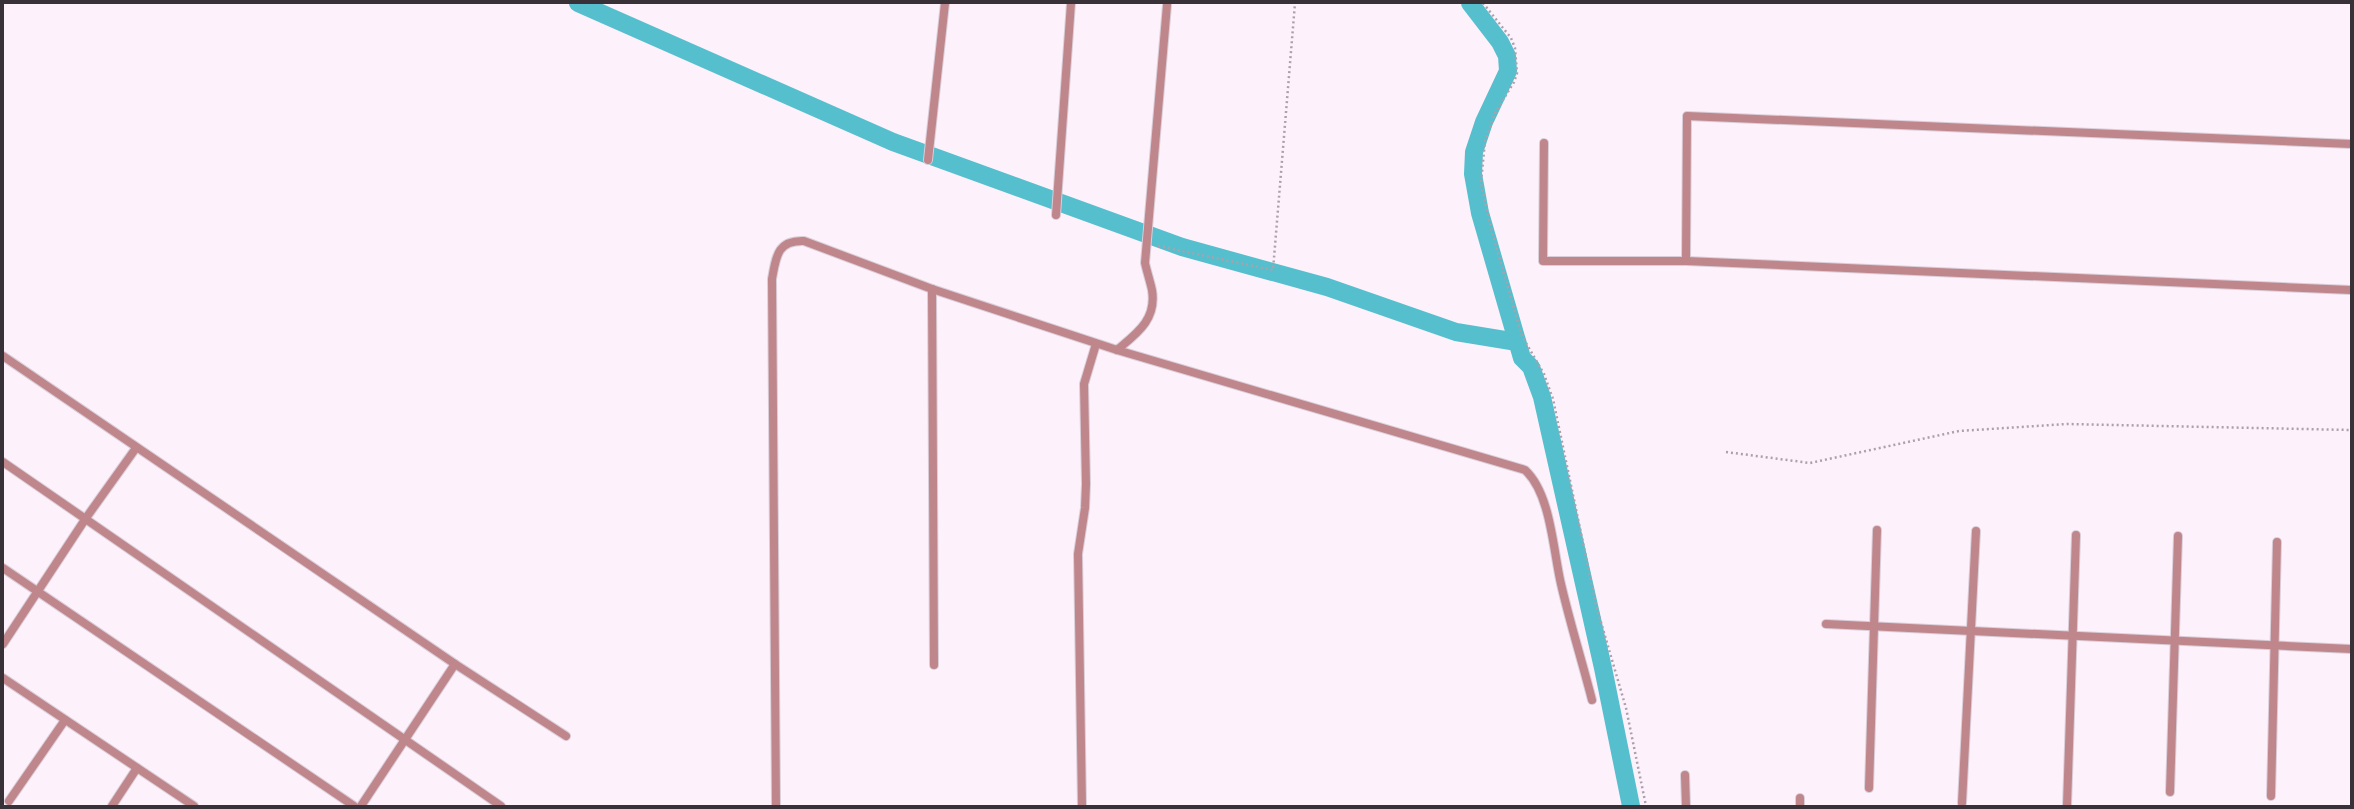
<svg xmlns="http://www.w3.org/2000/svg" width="2354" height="809" viewBox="0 0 2354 809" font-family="'Nunito Sans',sans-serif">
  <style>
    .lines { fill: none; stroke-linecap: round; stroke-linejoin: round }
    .canal { stroke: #55bfce; stroke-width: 18 }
    .minor-casing { stroke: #daced9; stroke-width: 10 }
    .path { stroke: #aba1aa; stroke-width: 2.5; stroke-dasharray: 2 3; stroke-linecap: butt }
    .minor { stroke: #bf868c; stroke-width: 8 }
  </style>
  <rect width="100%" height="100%" fill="#fdf1fc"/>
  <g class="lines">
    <!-- canal -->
    <g class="canal">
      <path d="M578 3 893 142 1182 247 1327 287 1456 332 1517 342"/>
      <path d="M1470 3 1500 42 1507 56 1508 71 1484 122 1474 152 1473 174 1480 213 1522 358 1531 367 1542 397 1603 668 1631 806"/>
    </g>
    <!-- minor casing -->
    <g class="minor-casing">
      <g id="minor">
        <path d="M1544 143 1543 261H1686L2351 290"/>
        <path d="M928 160 945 3"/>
        <path d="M1056 215 1071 3"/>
        <path d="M1686 261 1687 116 2351 144"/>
        <path d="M932 289 934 665"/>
        <path d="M1117 350C1136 334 1157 320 1152 290 1150 281 1147 272 1145 263L1167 5"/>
        <path d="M3 356 455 664 566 736"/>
        <path d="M3 462 501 806"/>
        <path d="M3 568 354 806"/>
        <path d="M1826 624 2351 649"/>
        <path d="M3 644 86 518 136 448"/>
        <path d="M3 678 194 806"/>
        <path d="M1685 775 1686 806"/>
        <path d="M1869 788 1877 530"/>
        <path d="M2170 792 2178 536"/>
        <path d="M2271 796 2277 542"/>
        <path d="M1800 798V806"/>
        <path d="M9 801 65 720"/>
        <path d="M1962 803 1976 531"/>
        <path d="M112 806 137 768"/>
        <path d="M361 806 455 664"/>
        <path d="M776 806 772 279C776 257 777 240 804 241L932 289 1117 350 1525 470C1551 494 1553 550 1561 584 1570 623 1582 661 1592 700"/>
        <path d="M1082 806 1078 554 1085 508 1086 484 1084 384 1096 344"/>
        <path d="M2067 806 2076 535"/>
      </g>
    </g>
    <!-- path -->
    <g class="path">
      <path d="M1483 3 1511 38 1515 48 1517 73 1514 82 1495 113 1485 141 1481 183 1492 232 1522 336 1544 374 1553 399 1596 605 1626 708 1646 806"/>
      <path d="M1158 246 1273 270 1295 3"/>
      <path d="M1726 452 1810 463 1959 431 2067 424 2351 430"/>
    </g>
    <!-- minor -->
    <use href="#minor" class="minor"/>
  </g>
  <!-- border -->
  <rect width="2354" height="809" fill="none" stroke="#383137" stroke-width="8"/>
</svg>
